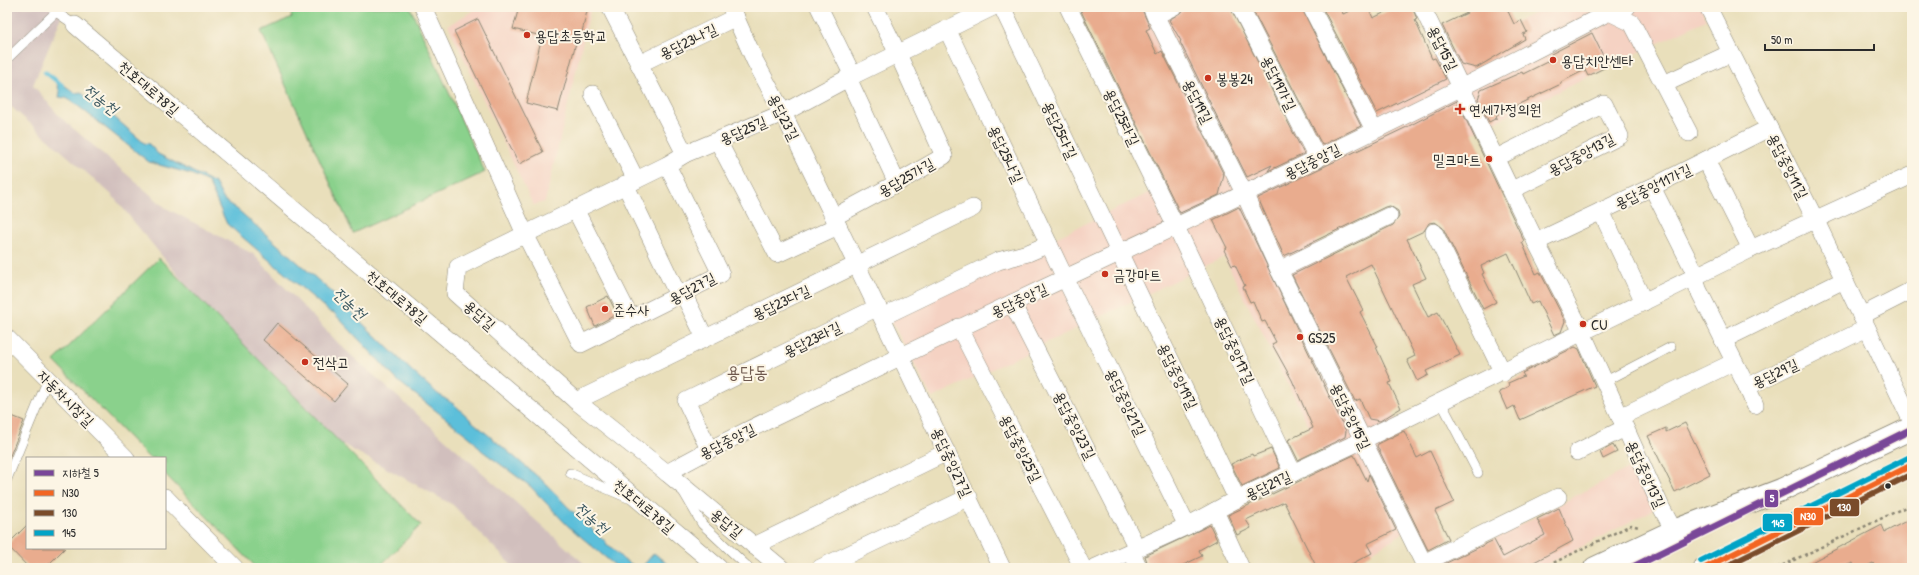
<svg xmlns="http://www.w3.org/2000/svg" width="1919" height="575" viewBox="0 0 1919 575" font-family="'Patrick Hand','Poor Story',sans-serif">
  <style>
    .built { fill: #f5d2c3 }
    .industrial { fill: #d1bfbd }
    .green { fill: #8ad18c; stroke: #5a7e5c }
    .water { fill: #5cbfda; stroke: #447582 }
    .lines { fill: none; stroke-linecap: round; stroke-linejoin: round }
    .stream { stroke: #5cbfda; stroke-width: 4.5 }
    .building { fill: #e9ac8e }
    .lane-casing { stroke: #8a8573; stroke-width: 10 }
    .street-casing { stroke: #8a8573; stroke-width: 18 }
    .primary-casing { stroke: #8a8573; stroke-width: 24 }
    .path { stroke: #8a8573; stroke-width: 2.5; stroke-dasharray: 3 3; stroke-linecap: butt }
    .lane { stroke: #fff; stroke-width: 9 }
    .street { stroke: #fff; stroke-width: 17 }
    .primary { stroke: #fff; stroke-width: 22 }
    .bus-1-casing { stroke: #fcf5e5; stroke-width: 9 }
    .bus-2-casing { stroke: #fcf5e5; stroke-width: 9 }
    .bus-3-casing { stroke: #fcf5e5; stroke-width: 9 }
    .bus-1 { stroke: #f26522; stroke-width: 6 }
    .bus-2 { stroke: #7a4b2a; stroke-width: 6 }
    .bus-3 { stroke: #02a3c6; stroke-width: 6 }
    .metro-1-casing { stroke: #fcf5e5; stroke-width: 10 }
    .metro-1 { stroke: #794698; stroke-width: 7 }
    .poi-dot { fill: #c8321e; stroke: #fcf5e5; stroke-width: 1.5 }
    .bus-dot { fill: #2b2b2b; stroke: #fcf5e5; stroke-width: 1.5 }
    .labels { text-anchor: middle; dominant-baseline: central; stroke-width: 4; stroke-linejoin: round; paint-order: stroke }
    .poi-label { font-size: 15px; fill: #2b2b2b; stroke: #fcf5e5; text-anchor: start }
    .street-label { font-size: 15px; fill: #2b2b2b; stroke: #fcf5e5 }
    .water-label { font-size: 16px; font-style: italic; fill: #3a5760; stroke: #fcf5e5 }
    .quarter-label { font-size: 17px; fill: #6e584e; stroke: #fcf5e5 }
    .line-badge { stroke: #fcf5e5; stroke-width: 1.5 }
    .badge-label { font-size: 11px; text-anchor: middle; font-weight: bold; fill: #fff }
  </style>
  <rect width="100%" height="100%" fill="#fcf5e5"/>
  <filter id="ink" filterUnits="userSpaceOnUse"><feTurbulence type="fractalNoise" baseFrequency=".025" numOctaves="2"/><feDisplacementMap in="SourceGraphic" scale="8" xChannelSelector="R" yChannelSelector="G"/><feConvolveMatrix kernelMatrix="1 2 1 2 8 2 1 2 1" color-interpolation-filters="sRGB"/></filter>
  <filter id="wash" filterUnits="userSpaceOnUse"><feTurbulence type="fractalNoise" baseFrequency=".012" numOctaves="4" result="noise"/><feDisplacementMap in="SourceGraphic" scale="16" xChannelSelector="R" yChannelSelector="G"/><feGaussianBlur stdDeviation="0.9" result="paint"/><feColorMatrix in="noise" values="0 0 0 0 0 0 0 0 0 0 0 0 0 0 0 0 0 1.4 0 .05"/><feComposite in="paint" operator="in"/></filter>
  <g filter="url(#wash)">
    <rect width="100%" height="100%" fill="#e9dfbb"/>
    <!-- built -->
    <g class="built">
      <path d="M480 7H591L545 202 533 205 448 25Z"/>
      <path d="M1107 7H1198L1263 133 1549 7H1703L1706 20 1304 214 1437 512 1372 552 1224 257 932 398 890 318 1186 175Z"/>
      <path d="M1633 466 1655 509 1540 568H1430L1429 566 1493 539Z"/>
    </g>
    <!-- industrial -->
    <path class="industrial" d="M7 7H72L64 11 33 85 60 117 166 208 253 254 342 347 589 568H514L453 505 295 418 112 195 8 104 7 105Z"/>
    <!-- green -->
    <g class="green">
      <path d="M288 7H410L485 172 353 233 261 31 292 17Z"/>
      <path d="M159 258 421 525 378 568H257L165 474V458H149L54 361Z"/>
    </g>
    <!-- water -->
    <g class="water">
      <path d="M60 82 75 93 81 92 85 96 106 110 144 143 149 144 158 154 215 183 224 200 238 210 342 301 359 320 414 373 438 394 455 405 474 423 543 481 568 507 606 542 607 546H610L624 560 633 565 630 568H618L567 525 530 486 481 450 472 439 398 381 333 312 331 313 227 224 208 182 191 174 149 162 73 102 66 98 59 97 60 92 57 85Z"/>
      <path d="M654 553 672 568H641Z"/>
    </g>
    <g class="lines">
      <!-- stream -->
      <path class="stream" d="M45 72 63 86"/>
    </g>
    <g id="blocks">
      <!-- building -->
      <g class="building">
        <path d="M519 7H588L581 36 578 35 558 111 526 103 542 36 513 29Z"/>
        <path d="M1079 7H1141L1150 28 1146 30 1157 54 1162 51 1224 175 1219 195 1180 213Z"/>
        <path d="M1189 7H1230L1304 154 1268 171 1272 165 1247 177 1180 42 1181 41 1169 20Z"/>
        <path d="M1251 7H1301L1361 126 1322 145Z"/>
        <path d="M1322 7H1340L1343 14 1358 7H1368L1373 18 1396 7H1412L1417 19 1415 20 1432 59 1435 58 1446 79 1377 113Z"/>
        <path d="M1474 7H1506L1514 24 1521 20 1527 32 1523 34 1525 39 1476 68 1461 64 1442 25 1467 13 1466 11Z"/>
        <path d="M478 19 543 152 519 164 454 31Z"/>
        <path d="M1592 33 1608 66 1588 76 1585 70 1561 82V84L1496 115 1497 118 1489 122 1478 99 1481 90 1522 72 1523 74 1553 59 1551 54Z"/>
        <path d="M1457 101 1524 241 1522 242 1536 274 1540 272 1565 321 1561 332 1554 335 1538 301 1531 304 1508 253 1481 266 1484 273 1482 274 1496 302 1483 309 1443 228 1435 222 1429 223 1424 231 1407 239 1426 278 1412 284 1428 317 1438 312 1460 355 1426 371 1428 375 1417 381 1407 360 1415 356 1371 264 1346 277 1363 310 1360 312 1378 347H1376L1392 382 1389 383 1401 408 1380 421 1369 419 1360 399 1355 401 1292 275 1393 225 1399 217 1398 211 1390 206 1385 207 1284 256 1258 198 1407 127Z"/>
        <path d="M1239 207 1346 431 1345 437 1298 460 1288 440 1313 428 1292 380 1272 344 1276 342 1265 321 1262 322 1253 301 1250 302 1243 287 1245 286 1235 265 1232 266 1224 250 1227 248 1213 220Z"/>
        <path d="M608 296 617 314 595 326 587 307Z"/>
        <path d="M277 323 348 384 334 401 263 340Z"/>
        <path d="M1575 347 1579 349 1595 386 1520 420 1514 406 1507 410 1499 392 1509 387 1508 383 1524 376 1522 373Z"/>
        <path d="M7 414 24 421 7 463Z"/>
        <path d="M1685 423 1710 474 1675 492 1648 436 1666 428V432Z"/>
        <path d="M1404 431 1417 458 1430 451 1454 502 1435 511 1449 539 1428 550 1377 446 1378 444Z"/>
        <path d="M1613 445 1617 452 1603 459 1600 452Z"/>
        <path d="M1271 449 1280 468 1242 486 1231 464 1252 454 1253 456Z"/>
        <path d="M1354 455 1367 481 1369 474 1396 530 1367 544 1372 553 1344 568H1317L1284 502 1246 520 1251 528 1237 535 1228 515Z"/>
        <path d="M1559 508 1573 541 1523 568H1436L1494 540 1503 557 1545 535 1537 519Z"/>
        <path d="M1912 518V568H1875L1873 563 1863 568H1855L1853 563 1840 568H1800L1882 525 1885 532Z"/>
        <path d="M27 525V548H65L45 568H29L7 545Z"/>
        <path d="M1210 525 1217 540 1199 550 1202 556 1177 568H1149L1145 556Z"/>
      </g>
    </g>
  </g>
  <g filter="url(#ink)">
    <use href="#blocks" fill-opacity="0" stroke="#8a8573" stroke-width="1"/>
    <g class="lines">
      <!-- lane casing -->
      <g class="lane-casing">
        <g id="lane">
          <path d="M55 7 56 12 75 25"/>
          <path d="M7 59 56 12"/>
          <path d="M1604 382 1671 347"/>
          <path d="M1441 402 1478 473"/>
          <path d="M570 473 628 498"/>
          <path d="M7 479 48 379"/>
          <path d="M684 493 702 524 749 568"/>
        </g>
      </g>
      <!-- street casing -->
      <g class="street-casing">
        <g id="street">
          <path d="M423 7 525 234 581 344 721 274 667 165"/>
          <path d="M610 7 685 154"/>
          <path d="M731 7 755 61 783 113 838 226 1002 568"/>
          <path d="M819 7 853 76"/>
          <path d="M1002 7 1237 499"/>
          <path d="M1068 7 1176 227 1293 473"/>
          <path d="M1151 7 1245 195 1279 270 1426 568"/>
          <path d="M1240 7 1318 159"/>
          <path d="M1311 7 1374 130"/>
          <path d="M1422 7 1536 242 1582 332 1661 507 1674 531"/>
          <path d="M1608 7 1609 12 1632 23 1689 133"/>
          <path d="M1708 7 1816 221 1912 422"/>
          <path d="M1155 16 1173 7"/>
          <path d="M75 25 719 568"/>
          <path d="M947 29 1065 278 1187 526"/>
          <path d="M639 64 736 17"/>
          <path d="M848 78 897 183"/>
          <path d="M1664 84 1731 53"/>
          <path d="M593 94 636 180"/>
          <path d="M718 141 777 254 838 226"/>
          <path d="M1496 158 1604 104 1620 136 1512 190"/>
          <path d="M1706 160 1751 249"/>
          <path d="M625 184 678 295"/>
          <path d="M1652 187 1693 269 1698 289 1747 387 1867 328"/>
          <path d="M575 209 631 319"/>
          <path d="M1601 211 1644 302"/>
          <path d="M834 217 897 183 944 156 898 54 875 7"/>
          <path d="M1434 232 1503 373"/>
          <path d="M1536 242 1652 187 1769 128"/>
          <path d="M1279 270 1389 216"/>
          <path d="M683 293 705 338"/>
          <path d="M1012 303 1137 548"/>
          <path d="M1861 316 1912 290"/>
          <path d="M882 317 998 261 1028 253 1049 244"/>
          <path d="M959 327 1083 568"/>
          <path d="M7 338 126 458"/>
          <path d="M1723 340 1844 280"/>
          <path d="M1747 387 1755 405"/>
          <path d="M576 401 973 208"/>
          <path d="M1620 417 1734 362"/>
          <path d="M709 449 686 401 878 307"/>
          <path d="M1577 452 1625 428"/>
          <path d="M667 473C725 440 785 412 846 383 922 346 997 310 1074 274 1254 190 1433 104 1609 12L1627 7"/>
          <path d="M165 497 235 568"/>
          <path d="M1215 511 1241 568"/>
          <path d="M754 546 947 452"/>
          <path d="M1131 551 1139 568"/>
          <path d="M1424 563 1558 497"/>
          <path d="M781 568 667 473 576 401 455 293 458 267 667 165 685 154 783 113 848 78 993 7"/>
          <path d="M820 568 969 497"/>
          <path d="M1094 568 1187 526 1237 499 1363 440 1751 249 1912 175"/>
        </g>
      </g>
      <!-- primary casing -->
      <g class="primary-casing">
        <g id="primary">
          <path d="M1595 568 1674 531 1781 490 1912 428"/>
          <path d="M1705 568 1912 465"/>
        </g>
      </g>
      <!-- path -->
      <g class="path">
        <path d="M1543 568 1631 525 1639 527"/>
        <path d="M1777 568 1912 504"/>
      </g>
      <!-- lane -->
      <use href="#lane" class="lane"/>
      <!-- street -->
      <use href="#street" class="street"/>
      <!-- primary -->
      <use href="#primary" class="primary"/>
      <!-- bus-1 casing -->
      <g class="bus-1-casing">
        <path id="bus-1" d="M1705 568 1912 465"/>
      </g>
      <!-- bus-2 casing -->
      <g class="bus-2-casing">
        <path id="bus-2" d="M1723 568 1912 474"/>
      </g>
      <!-- bus-3 casing -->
      <g class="bus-3-casing">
        <path id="bus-3" d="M1701 561 1908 458"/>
      </g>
      <!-- bus-1 -->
      <use href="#bus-1" class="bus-1"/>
      <!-- bus-2 -->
      <use href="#bus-2" class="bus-2"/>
      <!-- bus-3 -->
      <use href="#bus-3" class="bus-3"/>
      <!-- metro-1 casing -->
      <g class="metro-1-casing">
        <path id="metro-1" d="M1631 568 1912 429"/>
      </g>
      <!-- metro-1 -->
      <use href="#metro-1" class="metro-1"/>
    </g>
  </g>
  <!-- markers -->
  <g class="poi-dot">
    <circle cx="527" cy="35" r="4"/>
    <circle cx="1553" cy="60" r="4"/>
    <circle cx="1208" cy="78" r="4"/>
    <path d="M1458 103h4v4h4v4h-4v4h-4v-4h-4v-4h4z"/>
    <circle cx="1489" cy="159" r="4"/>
    <circle cx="1105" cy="274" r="4"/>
    <circle cx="605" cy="309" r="4"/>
    <circle cx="1583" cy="324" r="4"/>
    <circle cx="1300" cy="337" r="4"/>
    <circle cx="305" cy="362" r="4"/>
  </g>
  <circle class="bus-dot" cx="1888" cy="486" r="3.5"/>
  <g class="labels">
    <!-- poi labels -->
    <g class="poi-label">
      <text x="535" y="35">용답초등학교</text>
      <text x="1561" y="60">용답치안센타</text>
      <text x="1216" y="78">봉봉24</text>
      <text x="1469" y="109">연세가정의원</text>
      <text x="1481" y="159" text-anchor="end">밀크마트</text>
      <text x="1113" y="274">금강마트</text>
      <text x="613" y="309">준수사</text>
      <text x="1591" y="324">CU</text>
      <text x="1308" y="337">GS25</text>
      <text x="313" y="362">전삭고</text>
    </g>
    <!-- street labels -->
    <g class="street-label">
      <text transform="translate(688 41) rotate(-26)">용답23나길</text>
      <text transform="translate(1443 48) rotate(63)">용답15길</text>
      <text transform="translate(1279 83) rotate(63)">용답19가길</text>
      <text transform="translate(149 88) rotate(41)">천호대로78길</text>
      <text transform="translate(1198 101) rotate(63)">용답19길</text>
      <text transform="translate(784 117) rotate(63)">용답23길</text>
      <text transform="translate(1122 117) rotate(64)">용답25라길</text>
      <text transform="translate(743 130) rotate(-23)">용답25길</text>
      <text transform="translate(1060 130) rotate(65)">용답25다길</text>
      <text transform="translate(1006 154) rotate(65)">용답25나길</text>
      <text transform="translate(1581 154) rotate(-28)">용답중앙13길</text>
      <text transform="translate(1312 161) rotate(-27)">용답중앙길</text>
      <text transform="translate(1788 166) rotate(63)">용답중앙11길</text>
      <text transform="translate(906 177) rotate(-30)">용답25가길</text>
      <text transform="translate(1653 186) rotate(-26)">용답중앙11가길</text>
      <text transform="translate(692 288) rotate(-28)">용답27길</text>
      <text transform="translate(397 297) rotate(40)">천호대로78길</text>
      <text transform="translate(1019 300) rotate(-25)">용답중앙길</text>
      <text transform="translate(781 302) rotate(-25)">용답23다길</text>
      <text transform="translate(480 315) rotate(42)">용답길</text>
      <text transform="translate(812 339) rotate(-26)">용답23라길</text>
      <text transform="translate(1235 350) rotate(65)">용답중앙17길</text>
      <text transform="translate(1775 373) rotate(-25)">용답29길</text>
      <text transform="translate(1178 376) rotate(64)">용답중앙19길</text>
      <text transform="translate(66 398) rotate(45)">자동차시장길</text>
      <text transform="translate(1126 402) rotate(64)">용답중앙21길</text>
      <text transform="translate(1351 416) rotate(64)">용답중앙15길</text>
      <text transform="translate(1075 425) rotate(63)">용답중앙23길</text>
      <text transform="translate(727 441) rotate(-27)">용답중앙길</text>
      <text transform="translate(1021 448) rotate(63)">용답중앙25길</text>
      <text transform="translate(952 462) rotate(65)">용답중앙27길</text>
      <text transform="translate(1646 474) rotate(65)">용답중앙13길</text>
      <text transform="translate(1268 485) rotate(-25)">용답29길</text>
      <text transform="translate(644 506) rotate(40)">천호대로78길</text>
      <text transform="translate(727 523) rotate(40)">용답길</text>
    </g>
    <!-- water labels -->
    <g class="water-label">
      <text transform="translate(101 99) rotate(37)">전농천</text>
      <text transform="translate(350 303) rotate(43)">전농천</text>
      <text transform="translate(592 518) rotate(41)">전농천</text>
    </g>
    <!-- quarter labels -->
    <g class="quarter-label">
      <text x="747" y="371">용답동</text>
    </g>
  </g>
  <g class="line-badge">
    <rect x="1764" y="489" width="15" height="19" rx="4" fill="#794698"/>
    <rect x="1829" y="498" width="31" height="19" rx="4" fill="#7a4b2a"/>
    <rect x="1793" y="507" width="31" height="19" rx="4" fill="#f26522"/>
    <rect x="1762" y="513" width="31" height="19" rx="4" fill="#02a3c6"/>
  </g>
  <g class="badge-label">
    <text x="1772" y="502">5</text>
    <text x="1844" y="511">130</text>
    <text x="1808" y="520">N30</text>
    <text x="1778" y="527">145</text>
  </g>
  <!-- margin -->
  <rect width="1919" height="575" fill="none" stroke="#fcf5e5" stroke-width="24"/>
  <!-- legend -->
  <rect x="26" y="457" width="140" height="92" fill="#fcf5e5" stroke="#a8a49b"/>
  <rect x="34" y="470" width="20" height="6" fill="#794698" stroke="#a8a49b"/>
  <text x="62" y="477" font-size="12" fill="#2b2b2b">지하철 5</text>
  <rect x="34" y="490" width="20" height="6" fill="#f26522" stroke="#a8a49b"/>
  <text x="62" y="497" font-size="12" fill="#2b2b2b">N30</text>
  <rect x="34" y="510" width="20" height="6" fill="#7a4b2a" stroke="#a8a49b"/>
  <text x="62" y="517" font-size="12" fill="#2b2b2b">130</text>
  <rect x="34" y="530" width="20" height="6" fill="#02a3c6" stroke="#a8a49b"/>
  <text x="62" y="537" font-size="12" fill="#2b2b2b">145</text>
  <!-- scale -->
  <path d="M1765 44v6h109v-6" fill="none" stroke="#2b2b2b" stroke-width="2"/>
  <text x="1771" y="44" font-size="12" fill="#2b2b2b" stroke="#fcf5e5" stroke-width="3" paint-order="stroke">50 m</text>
</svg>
